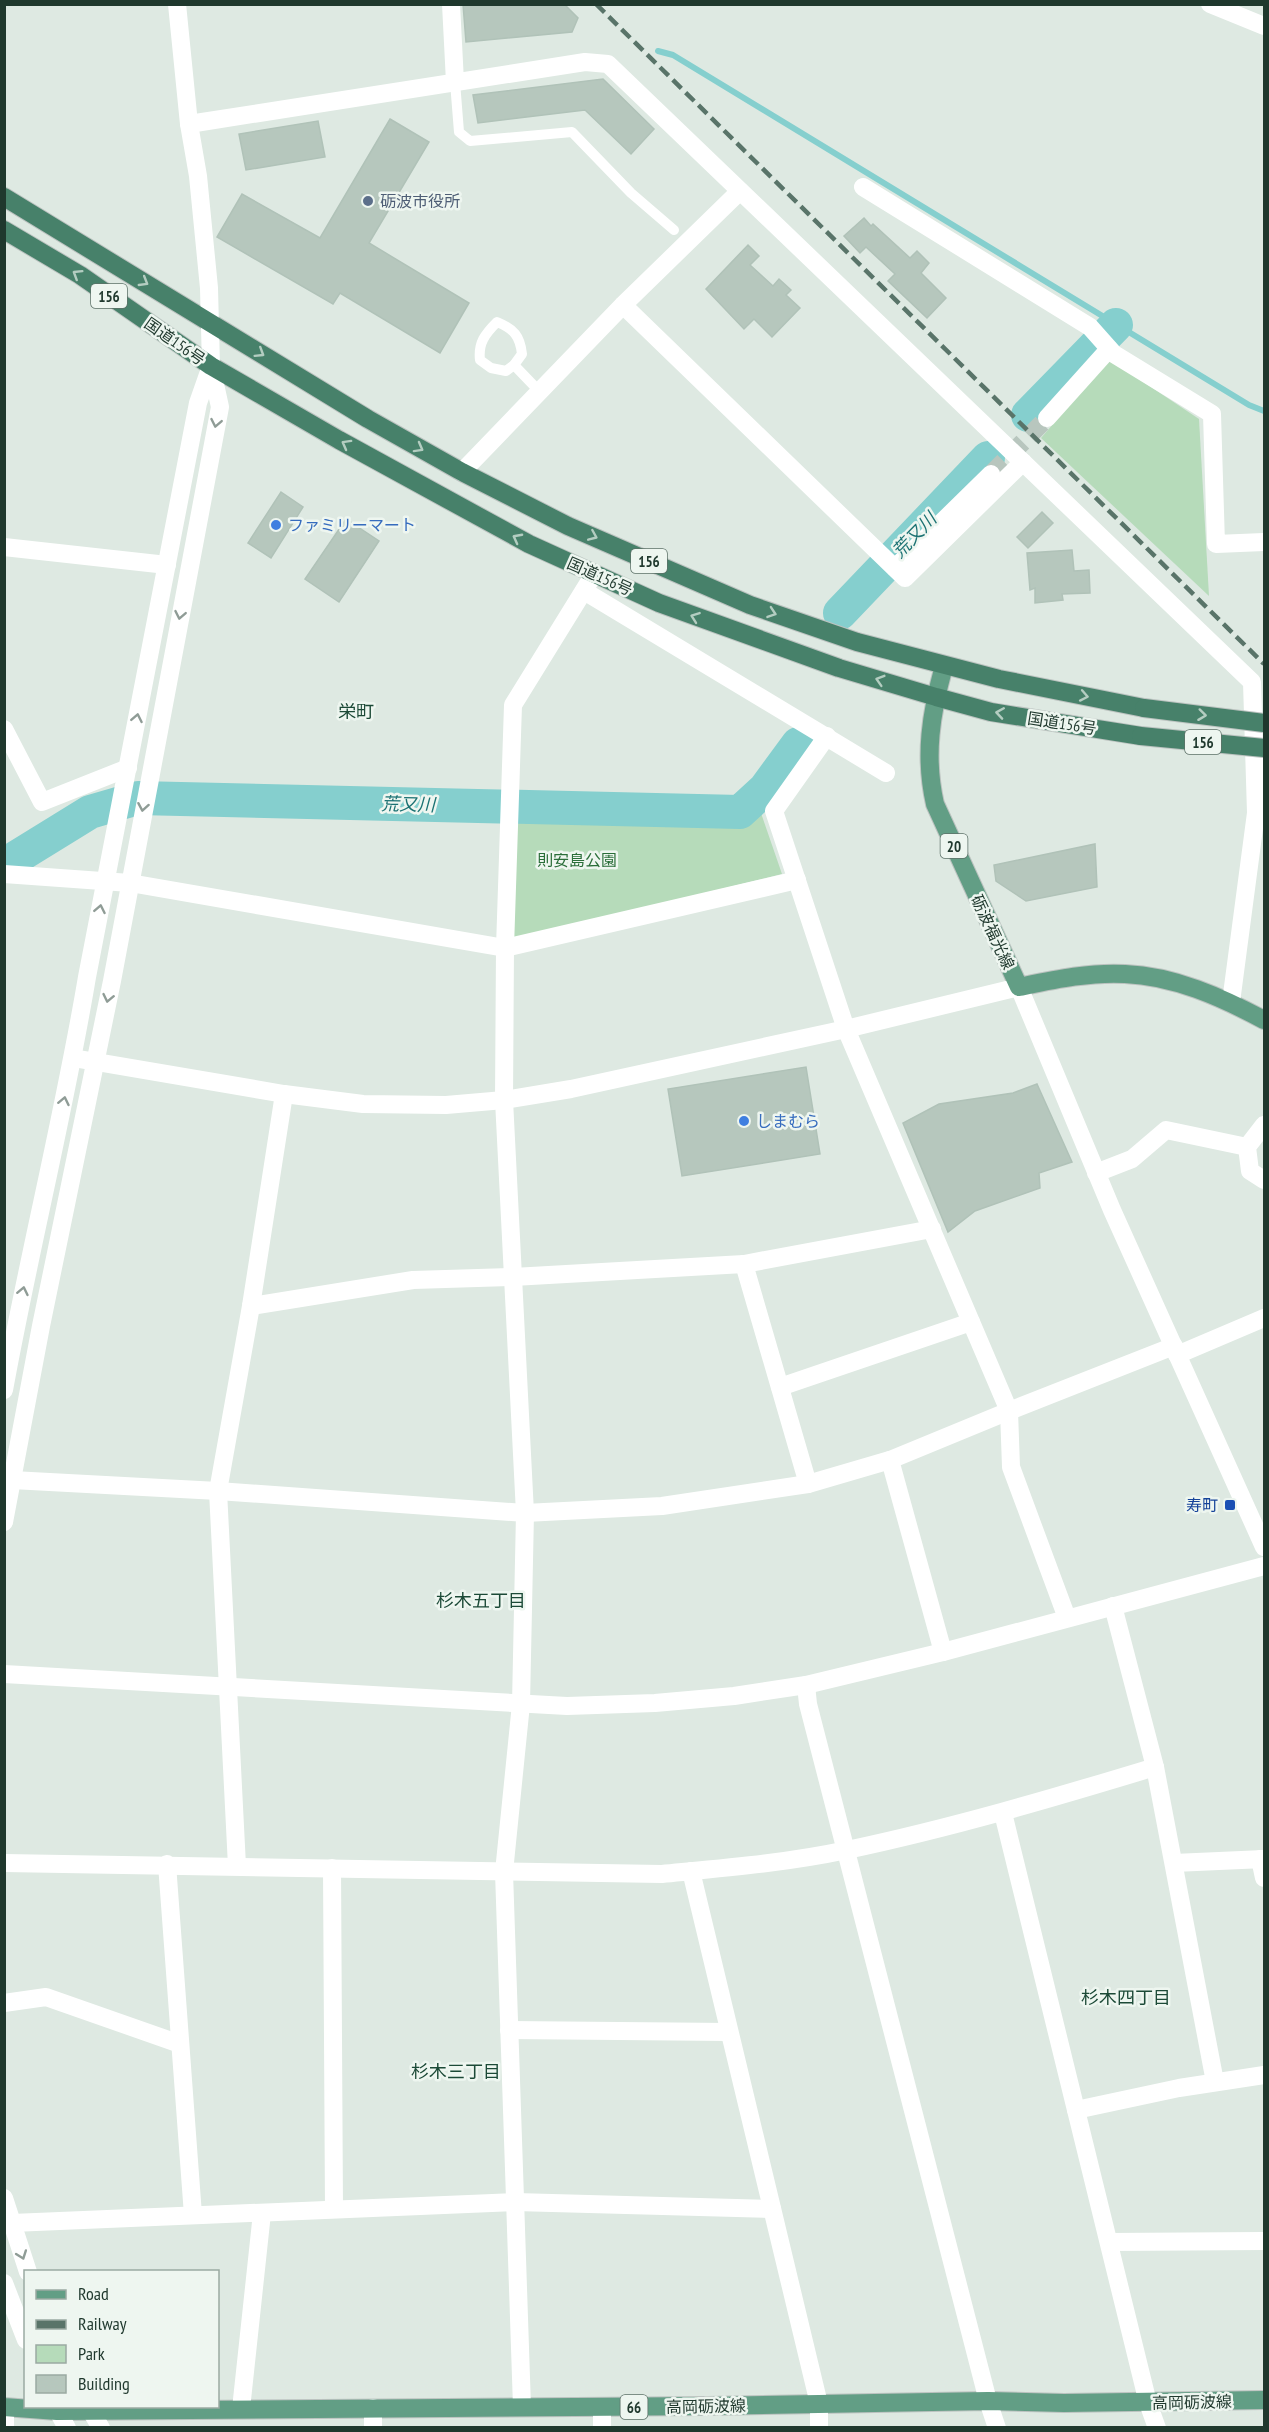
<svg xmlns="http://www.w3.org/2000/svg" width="1269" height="2432" viewBox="0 0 1269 2432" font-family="'PT Sans Narrow','Noto Sans JP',sans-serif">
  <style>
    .green { fill: #b6dbba }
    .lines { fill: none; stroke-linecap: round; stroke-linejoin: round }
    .stream { stroke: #85cfce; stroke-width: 6 }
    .river { stroke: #85cfce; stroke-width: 34 }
    .building { fill: #b6c7bd; stroke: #b0c2b8; stroke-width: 1.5 }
    .minor-tunnel { stroke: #b8c6be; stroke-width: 18; stroke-dasharray: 18 9; stroke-linecap: butt }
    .primary-casing { stroke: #bcc3c0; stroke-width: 20 }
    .trunk-casing { stroke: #bcc3c0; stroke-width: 20 }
    .service { stroke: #fff; stroke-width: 10 }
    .minor { stroke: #fff; stroke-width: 18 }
    .tertiary { stroke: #fff; stroke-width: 18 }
    .primary { stroke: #629e85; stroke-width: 18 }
    .trunk { stroke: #47816a; stroke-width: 18 }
    .rail { stroke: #597469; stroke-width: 4.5; stroke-dasharray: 12 6; stroke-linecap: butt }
    .trunk-bridge-casing { stroke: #bcc3c0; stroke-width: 20; stroke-linecap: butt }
    .trunk-bridge { stroke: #47816a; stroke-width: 18 }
    .oneway { stroke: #b4cdc1 }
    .oneway2 { stroke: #8f9c96 }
    .service-dot { fill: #5c6f8a; stroke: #eef6f0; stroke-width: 2 }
    .shop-dot { fill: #3f7fe0; stroke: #eef6f0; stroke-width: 2 }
    .transit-dot { fill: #1a4fb4; stroke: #eef6f0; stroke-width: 2 }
    .labels { text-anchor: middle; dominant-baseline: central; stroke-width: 5; stroke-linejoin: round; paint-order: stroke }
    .shield { fill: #eef6f0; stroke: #5d7168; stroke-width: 1.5 }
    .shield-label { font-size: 15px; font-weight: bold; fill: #1f382d }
    .service-label { font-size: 16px; fill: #4e5e75; stroke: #eef6f0; text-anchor: start }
    .street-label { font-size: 16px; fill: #1f382d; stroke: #eef6f0 }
    .shop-label { font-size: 16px; fill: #366cbe; stroke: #eef6f0; text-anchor: start }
    .park-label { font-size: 16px; fill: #2a6e39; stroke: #eef6f0 }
    .transit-label { font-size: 16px; fill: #164399; stroke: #eef6f0; text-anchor: end }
    .water-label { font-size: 18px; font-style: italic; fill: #1b7273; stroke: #eef6f0 }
    .neighbourhood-label { font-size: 18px; fill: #1c4a37; stroke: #eef6f0 }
  </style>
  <rect width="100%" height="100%" fill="#dee9e2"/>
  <!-- green -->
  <g class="green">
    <path d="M1109 359 1199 419 1209 596 1041 438Z"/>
    <path d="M753 790 782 874 510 941 516 796 726 800Z"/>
  </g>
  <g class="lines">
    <!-- stream -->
    <path class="stream" d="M658 51 673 55 1249 405 1264 411"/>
    <!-- river -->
    <g class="river">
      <path d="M1028 415 1116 325"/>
      <path d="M840 613 988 458"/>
      <path d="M4 865 90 812 138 798 740 812 765 789 798 744"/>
    </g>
  </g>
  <!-- building -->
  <g class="building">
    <path d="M463 4H564L578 18 572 32 466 42Z"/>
    <path d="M603 79 654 129 631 154 585 110 478 123 473 95Z"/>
    <path d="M390 119 429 142 369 243 469 303 440 353 340 293 333 304 217 237 242 194 320 238Z"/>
    <path d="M318 121 325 157 246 170 239 134Z"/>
    <path d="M864 218 871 226 873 224 910 258 917 251 929 263 921 273 946 298 927 318 888 281 895 274 866 247 860 253 844 236Z"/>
    <path d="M748 245 759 256 750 265 773 286 779 279 791 290 786 295 800 308 772 337 754 319 744 329 706 289Z"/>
    <path d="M281 492 303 507 271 558 248 543Z"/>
    <path d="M1042 512 1053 523 1028 548 1017 537Z"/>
    <path d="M346 519 379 541 339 602 305 579Z"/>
    <path d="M1072 550 1074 571 1089 570 1090 593 1062 594 1063 600 1035 603V588L1030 590 1027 553Z"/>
    <path d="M1095 844 1097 887 1026 901 996 881 994 865Z"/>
    <path d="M806 1067 820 1154 682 1176 668 1089Z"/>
    <path d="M1037 1084 1072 1162 1039 1173 1040 1188 975 1211 948 1232 903 1123 939 1104 1013 1093Z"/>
  </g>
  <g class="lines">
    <!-- minor-tunnel -->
    <path class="minor-tunnel" d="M991 474 1047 418"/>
    <!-- primary casing -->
    <g class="primary-casing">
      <g id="primary">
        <path d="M944 666C931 713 924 756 935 804L1019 987C1053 980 1089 972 1125 974 1174 976 1221 997 1264 1020"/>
        <path d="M4 2407 57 2411 708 2406 988 2401 1064 2403 1264 2400"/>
      </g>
    </g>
    <!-- trunk casing -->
    <g class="trunk-casing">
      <g id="trunk">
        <path d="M4 197 368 419 462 472 568 526 750 605 857 642 999 679 1144 708"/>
        <path d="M4 230 80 275 211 366 339 440 529 544 659 603 839 668 936 697 991 712 1141 736"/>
      </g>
    </g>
    <!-- service -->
    <g class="service">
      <path d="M455 82 459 132 470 141 572 132 631 193 674 230"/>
      <path d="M497 322C514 329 520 336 522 354L514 365 506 371 491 368 480 360C478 343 485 334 497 322Z"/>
      <path d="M514 365 539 391"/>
    </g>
    <!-- minor -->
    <g class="minor">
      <path d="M451 4 455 82"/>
      <path d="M1210 4 1264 26"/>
      <path d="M863 187 1090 327 1114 354 1212 414 1216 544 1264 542"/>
      <path d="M623 305 905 578 1023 462"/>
      <path d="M1047 418 1109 349"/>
      <path d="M462 472 623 305 740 191"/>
      <path d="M4 547 167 565"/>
      <path d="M895 568 991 474"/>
      <path d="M584 591 886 773"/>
      <path d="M4 729 42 802 128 768"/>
      <path d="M827 736 774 811 846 1029 1009 1411 1011 1467 1067 1618"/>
      <path d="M4 874 130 883 505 948 797 880"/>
      <path d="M1264 1125 1247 1147 1250 1171 1264 1180"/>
      <path d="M1096 1173 1132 1159 1166 1130 1247 1147"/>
      <path d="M744 1264 808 1484"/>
      <path d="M251 1306 413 1280 513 1277 744 1264 932 1229"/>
      <path d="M1177 1355 1264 1318"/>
      <path d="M780 1387 971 1322"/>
      <path d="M890 1460 943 1652"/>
      <path d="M12 1480 218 1491 525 1513 662 1506 808 1484 890 1460 1009 1411 1174 1346"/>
      <path d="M1113 1606 1155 1767 1215 2082"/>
      <path d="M1003 1813 1148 2403 1157 2428"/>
      <path d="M1260 1859 1264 1878"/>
      <path d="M4 1863 662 1874C724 1868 786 1863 847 1850 951 1828 1053 1798 1155 1767"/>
      <path d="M1174 1863 1264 1859"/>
      <path d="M167 1864 193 2215"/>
      <path d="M237 1866 218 1491 251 1306 284 1094"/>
      <path d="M332 1868 334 2209"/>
      <path d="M691 1871 819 2404V2428"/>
      <path d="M4 2003 46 1997 180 2044"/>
      <path d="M509 2030 729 2032"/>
      <path d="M1076 2110 1179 2088 1264 2075"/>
      <path d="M12 2223 515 2202 772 2209"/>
      <path d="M1109 2242 1264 2241"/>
      <path d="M522 2407 504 1872 521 1704 525 1513 504 1100 505 948 513 705 594 574"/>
      <path d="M602 2407V2428"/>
      <path d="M241 2409 262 2213"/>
      <path d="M5 2428V2407"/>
      <path d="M373 2428V2408"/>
    </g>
    <!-- tertiary -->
    <g class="tertiary">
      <path d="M189 124 585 62 608 64 1252 682 1256 813 1231 1002"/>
      <path d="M73 1058 284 1094 363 1104 446 1105 504 1100 571 1089 846 1029 1019 987 1112 1210 1264 1547"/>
      <path d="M4 1390C29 1252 64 1115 87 977L198 403 211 366"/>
      <path d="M4 1522 41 1326 112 981 220 407 211 366 209 288 198 176 189 124 177 4"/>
      <path d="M4 1674 567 1706 655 1703 734 1696 806 1685 943 1652 1264 1566"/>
      <path d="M806 1685 808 1704 988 2401 997 2428"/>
      <path d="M4 2198 28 2272"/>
      <path d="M4 2283 26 2340"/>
      <path d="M55 2406 67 2428"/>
      <path d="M88 2406 101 2428"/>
    </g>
    <!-- primary -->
    <use href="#primary" class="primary"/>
    <!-- trunk -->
    <use href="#trunk" class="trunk"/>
    <!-- rail -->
    <path class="rail" d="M596 4 1264 664"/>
    <!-- trunk-bridge casing -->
    <g class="trunk-bridge-casing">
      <g id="trunk-bridge">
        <path d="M1144 708 1264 723"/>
        <path d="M1141 736 1264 748"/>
      </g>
    </g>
    <!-- trunk-bridge -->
    <use href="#trunk-bridge" class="trunk-bridge"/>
  </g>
  <!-- one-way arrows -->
  <defs><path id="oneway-chevron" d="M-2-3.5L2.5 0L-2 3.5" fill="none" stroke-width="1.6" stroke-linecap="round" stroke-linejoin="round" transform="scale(1.5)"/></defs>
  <g class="oneway">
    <use href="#oneway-chevron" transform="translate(77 274) rotate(-148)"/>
    <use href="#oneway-chevron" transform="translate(144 282) rotate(31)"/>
    <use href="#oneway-chevron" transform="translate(260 353) rotate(32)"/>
    <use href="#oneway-chevron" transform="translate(346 444) rotate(-151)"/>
    <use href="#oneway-chevron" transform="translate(419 448) rotate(29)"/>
    <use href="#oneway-chevron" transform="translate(593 536) rotate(23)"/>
    <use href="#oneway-chevron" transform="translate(517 538) rotate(-152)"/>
    <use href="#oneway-chevron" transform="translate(772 613) rotate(19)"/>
    <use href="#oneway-chevron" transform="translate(695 617) rotate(-160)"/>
    <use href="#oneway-chevron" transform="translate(880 680) rotate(-163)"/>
    <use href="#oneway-chevron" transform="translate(1084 696) rotate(11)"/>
    <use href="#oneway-chevron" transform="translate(1000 713) rotate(-171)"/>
    <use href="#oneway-chevron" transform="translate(1202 715) rotate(7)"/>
  </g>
  <g class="oneway2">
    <use href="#oneway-chevron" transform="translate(216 423) rotate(101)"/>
    <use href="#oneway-chevron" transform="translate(180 615) rotate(101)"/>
    <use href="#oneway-chevron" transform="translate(137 718) rotate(-79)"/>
    <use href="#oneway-chevron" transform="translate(143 807) rotate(100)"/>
    <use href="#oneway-chevron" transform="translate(100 909) rotate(-79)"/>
    <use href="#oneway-chevron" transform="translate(108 998) rotate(102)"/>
    <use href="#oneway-chevron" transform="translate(64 1101) rotate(-78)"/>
    <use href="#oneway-chevron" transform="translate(23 1291) rotate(-78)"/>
    <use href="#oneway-chevron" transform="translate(22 2255) rotate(70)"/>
  </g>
  <!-- markers -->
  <circle class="service-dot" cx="368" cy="201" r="6"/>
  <g class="shop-dot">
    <circle cx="276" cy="525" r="6"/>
    <circle cx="744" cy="1121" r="6"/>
  </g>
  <rect class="transit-dot" x="1224" y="1499" width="12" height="12" rx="3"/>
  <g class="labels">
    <!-- shield labels -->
    <g class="shield">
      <rect x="91" y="284" width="36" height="24" rx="4.5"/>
      <rect x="631" y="549" width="36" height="24" rx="4.5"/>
      <rect x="1185" y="730" width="36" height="24" rx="4.5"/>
      <rect x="940.5" y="834" width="27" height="24" rx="4.5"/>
      <rect x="620.5" y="2395" width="27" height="24" rx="4.5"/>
    </g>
    <g class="shield-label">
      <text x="109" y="296">156</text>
      <text x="649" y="561">156</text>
      <text x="1203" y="742">156</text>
      <text x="954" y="846">20</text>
      <text x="634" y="2407">66</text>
    </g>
    <!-- service labels -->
    <g class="service-label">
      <text x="380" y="201">砺波市役所</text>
    </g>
    <!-- street labels -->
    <g class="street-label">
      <text transform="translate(175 341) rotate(35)">国道156号</text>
      <text transform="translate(600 576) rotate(24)">国道156号</text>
      <text transform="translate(1062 723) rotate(9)">国道156号</text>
      <text transform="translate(993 932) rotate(65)">砺波福光線</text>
      <text transform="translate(1192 2402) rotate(-1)">高岡砺波線</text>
      <text transform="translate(706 2406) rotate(-1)">高岡砺波線</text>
    </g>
    <!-- shop labels -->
    <g class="shop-label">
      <text x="288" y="525">ファミリーマート</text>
      <text x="756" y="1121">しまむら</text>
    </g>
    <!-- park labels -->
    <g class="park-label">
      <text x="577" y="860">則安島公園</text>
    </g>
    <!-- transit labels -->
    <g class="transit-label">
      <text x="1218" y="1505">寿町</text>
    </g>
    <!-- water labels -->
    <g class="water-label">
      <text transform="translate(914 535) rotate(-46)">荒又川</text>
      <text transform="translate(408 804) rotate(1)">荒又川</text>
    </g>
    <!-- neighbourhood labels -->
    <g class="neighbourhood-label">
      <text x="356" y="711">栄町</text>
      <text x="481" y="1600">杉木五丁目</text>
      <text x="1126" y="1997">杉木四丁目</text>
      <text x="456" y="2071">杉木三丁目</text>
    </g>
  </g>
  <!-- border -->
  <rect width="1269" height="2432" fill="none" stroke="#1f382d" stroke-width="12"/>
  <!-- legend -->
  <rect x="24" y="2270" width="195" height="138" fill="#eef6f0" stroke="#9baaa2" stroke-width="1.5"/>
  <rect x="36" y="2290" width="30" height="9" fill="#629e85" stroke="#9baaa2" stroke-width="1.5"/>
  <text x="78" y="2300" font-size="18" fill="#1f382d">Road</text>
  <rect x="36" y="2320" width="30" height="9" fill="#597469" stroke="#9baaa2" stroke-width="1.5"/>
  <text x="78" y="2330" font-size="18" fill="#1f382d">Railway</text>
  <rect x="36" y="2345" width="30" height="18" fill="#b6dbba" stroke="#9baaa2" stroke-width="1.5"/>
  <text x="78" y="2360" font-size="18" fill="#1f382d">Park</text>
  <rect x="36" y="2375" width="30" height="18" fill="#b6c7bd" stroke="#9baaa2" stroke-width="1.5"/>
  <text x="78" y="2390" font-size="18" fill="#1f382d">Building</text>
</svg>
